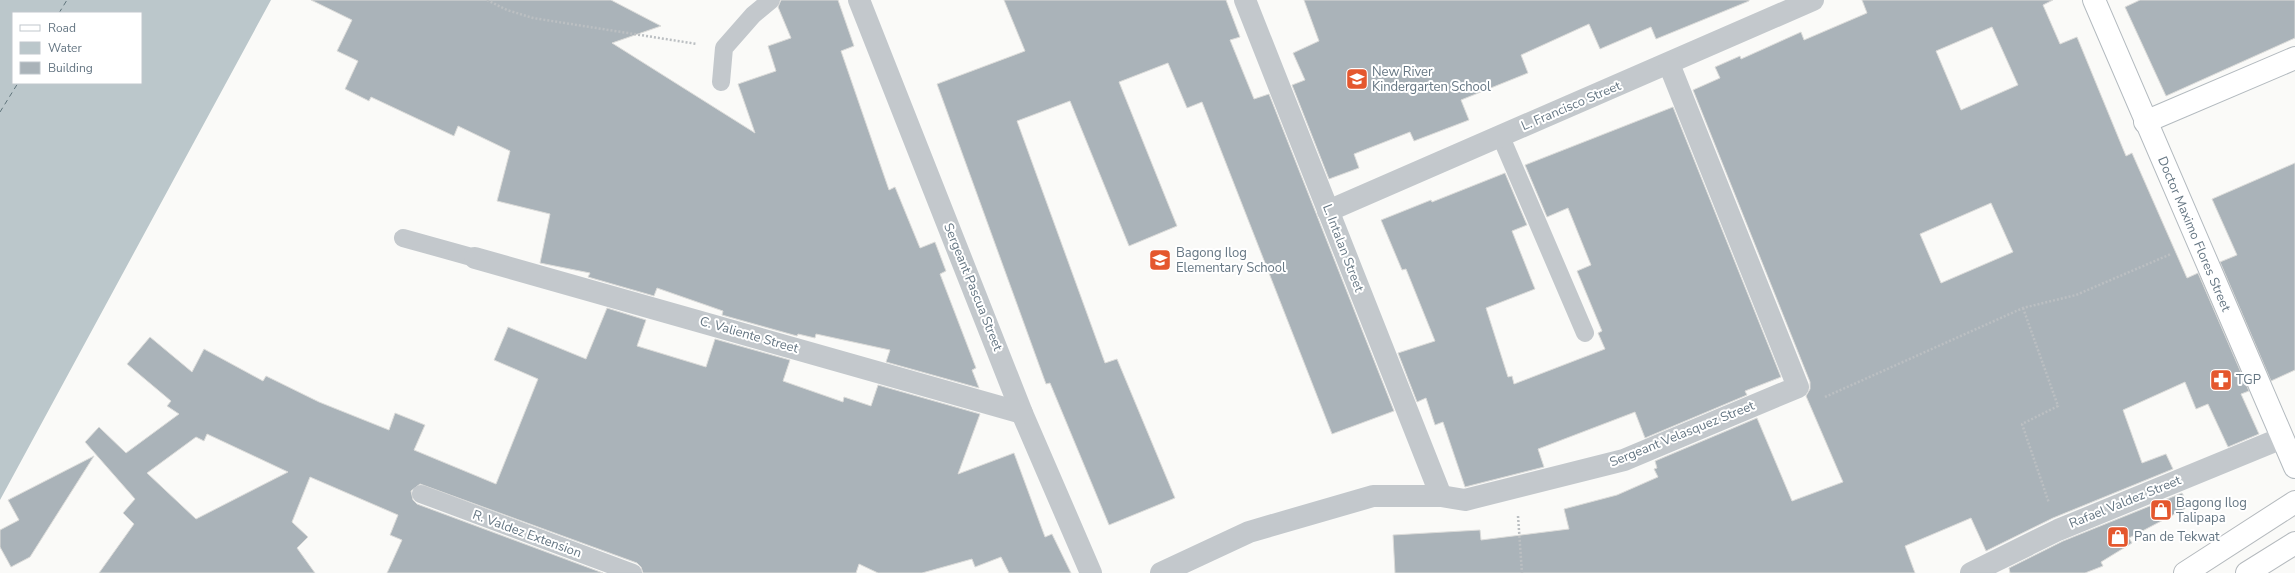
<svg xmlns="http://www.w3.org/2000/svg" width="2295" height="573" viewBox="0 0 2295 573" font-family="'Nunito Sans',sans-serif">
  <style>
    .water { fill: #bbc7cb; fill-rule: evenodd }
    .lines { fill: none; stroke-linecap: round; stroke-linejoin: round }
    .ferry { stroke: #60757c; stroke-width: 1; stroke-dasharray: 5 4; stroke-linecap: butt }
    .building { fill: #aab3b9; stroke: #dcdcda; fill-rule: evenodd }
    .secondary-casing { stroke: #b3babf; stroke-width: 24 }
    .primary-casing { stroke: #b5babe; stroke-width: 24 }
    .path { stroke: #bbbfc2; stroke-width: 2.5; stroke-dasharray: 2 2; stroke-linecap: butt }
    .lane { stroke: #c3c8cc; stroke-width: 18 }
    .street { stroke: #c3c8cc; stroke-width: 22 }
    .secondary { stroke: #fff; stroke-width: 22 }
    .primary { stroke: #fff; stroke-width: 22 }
    .labels { text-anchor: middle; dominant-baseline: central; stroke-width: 4; stroke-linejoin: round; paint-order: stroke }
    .poi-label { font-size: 13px; fill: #657683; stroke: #fff; text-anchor: start }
    .street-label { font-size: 13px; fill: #657683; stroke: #fff }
  </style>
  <rect width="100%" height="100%" fill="#fafaf8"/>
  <!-- water -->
  <path class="water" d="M0 0H271L0 500ZM13 13H141V83H13Z"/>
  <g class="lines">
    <!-- ferry -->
    <g class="ferry">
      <path d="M59 13 67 0"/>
      <path d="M0 112 18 83"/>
    </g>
  </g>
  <!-- building -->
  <g class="building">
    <path d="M311 0H611L661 26 612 43 755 133 738 84 776 71 768 46 791 38 778 7 781 0H838L854 46 841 51 889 190 895 187 920 248 935 242 946 271 940 274 976 368 972 370 979 388 886 362 890 350 816 334 815 338 798 334 797 336 722 315 723 311 657 288 654 296 588 277 590 273 540 263 550 214 497 201 510 151 458 126 454 136 371 97 369 101 345 89 358 61 337 51 352 20Z"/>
    <path d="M1004 0H1226L1240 37 1230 40 1254 99 1269 94 1394 411 1332 434 1202 102 1187 108 1168 63 1119 82 1177 226 1129 246 1070 101 1017 121 1105 363 1117 359 1175 498 1109 525 1050 383 1046 384 937 84 1025 51Z"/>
    <path d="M1304 0H1749V1L1656 39 1651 27 1600 49 1589 24 1521 55 1528 73 1461 100 1469 120 1414 141 1410 132 1354 154 1359 168 1329 179 1292 85 1305 80 1293 53 1319 41Z"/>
    <path d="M1862 0H2053L2043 5 2060 44 2077 37 2126 156 2132 153 2187 278 2198 273 2249 391 2241 394 2259 434 2228 447 2208 404 2196 409 2185 382 2123 410 2142 463 2166 454 2173 469 2053 518 1986 551 1971 518 1905 546 1915 573H1395L1393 535 1480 530 1481 540 1569 529 1564 509 1617 495 1658 477 1654 469 1657 468 1655 461 1757 418 1792 501 1843 482 1806 396 1810 389V382L1693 90 1720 78 1715 67 1740 56 1741 59 1801 32 1804 40 1867 13ZM1992 27 2018 85 1961 110 1936 51ZM1991 203 2013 252 1941 283 1920 234Z"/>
    <path d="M2140 0H2295V38L2166 96 2125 7Z"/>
    <path d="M1673 107 1781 377 1745 391 1747 395 1645 438 1635 412 1538 449 1544 467 1465 487 1443 422 1435 425 1426 398 1417 402 1398 353 1435 341 1406 269 1402 270 1381 220 1431 200 1432 202 1505 173 1527 225 1512 231 1535 289 1486 308 1508 377 1512 376 1514 384 1605 349 1598 333 1602 331 1577 271 1591 265 1568 208 1547 217 1525 165Z"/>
    <path d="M2295 163V370L2271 381 2220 262 2237 255 2212 199Z"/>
    <path d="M607 308 646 320 637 346 706 367 715 339 790 360 783 381 843 402 844 397 871 406 878 385 980 414 958 474 1014 453 1045 537 1052 534 1071 573H1009L1001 557 975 567 972 559 922 573H878L859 564 856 573H643L641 567 637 563 420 484 411 491 413 500 417 504 603 573H387L402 540 390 535 398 515 310 477 292 522 308 537 297 548 315 573H99L134 524 123 513 135 499 85 442 99 427 126 453 179 414 167 406 171 401 127 364 150 337 192 372 204 349 263 381 266 376 319 402 389 430 395 413 425 425 414 450 496 484 538 379 494 360 508 327 586 359ZM207 434 288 472 196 519 147 473 196 437 204 441Z"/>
    <path d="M94 456 30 557 11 567 0 547V530L19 520 8 500Z"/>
    <path d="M2182 493 2190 506 2129 538 2132 543 2101 562 2103 566 2085 573H2010L2009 568 2063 541Z"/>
  </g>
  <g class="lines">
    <!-- secondary casing -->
    <g class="secondary-casing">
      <g id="secondary">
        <path d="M2094 0 2295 467"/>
        <path d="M2145 122 2295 58"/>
      </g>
    </g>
    <!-- primary casing -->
    <g class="primary-casing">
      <g id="primary">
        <path d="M2185 573 2295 502"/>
        <path d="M2247 573 2295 543"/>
      </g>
    </g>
    <!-- path -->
    <g class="path">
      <path d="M487 0 507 10 533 18 697 44"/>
      <path d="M2023 308 2058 406 2022 424 2049 503"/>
      <path d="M1825 397 2023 308 2076 295 2171 254"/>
      <path d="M1518 516 1522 573"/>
    </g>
    <!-- lane -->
    <g class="lane">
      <path d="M721 82 724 48 753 15 771 0"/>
      <path d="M1501 137 1585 333"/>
      <path d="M403 238 475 258"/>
      <path d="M421 494 633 573"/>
    </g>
    <!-- street -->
    <g class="street">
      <path d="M859 0 1022 413 1091 573"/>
      <path d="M1245 0 1441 496"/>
      <path d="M1328 211 1813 0"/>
      <path d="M475 258 1022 413"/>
      <path d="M1161 573 1249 532 1373 496H1441L1465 500 1624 460 1798 387 1669 64"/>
      <path d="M1971 573 2058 530 2282 438"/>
    </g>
    <!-- secondary -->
    <use href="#secondary" class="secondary"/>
    <!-- primary -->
    <use href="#primary" class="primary"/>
  </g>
  <!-- icons -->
  <defs>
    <g id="school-square" transform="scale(1.15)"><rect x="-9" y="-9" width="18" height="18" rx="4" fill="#e4572e" stroke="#fff"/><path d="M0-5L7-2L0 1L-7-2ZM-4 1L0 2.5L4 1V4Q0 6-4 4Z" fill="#fff"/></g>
    <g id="pharmacy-square" transform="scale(1.15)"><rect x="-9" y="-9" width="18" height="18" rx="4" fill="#e4572e" stroke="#fff"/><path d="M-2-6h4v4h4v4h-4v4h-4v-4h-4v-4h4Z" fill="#fff"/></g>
    <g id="shop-square" transform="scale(1.15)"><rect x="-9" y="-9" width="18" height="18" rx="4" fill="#e4572e" stroke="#fff"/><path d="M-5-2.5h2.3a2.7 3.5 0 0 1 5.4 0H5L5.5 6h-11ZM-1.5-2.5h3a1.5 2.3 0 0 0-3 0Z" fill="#fff"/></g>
  </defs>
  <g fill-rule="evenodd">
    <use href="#school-square" x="1357" y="79"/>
    <use href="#school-square" x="1160" y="260"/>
    <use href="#pharmacy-square" x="2221" y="380"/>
    <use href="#shop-square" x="2161" y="510"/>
    <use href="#shop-square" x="2118" y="537"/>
  </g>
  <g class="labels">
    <!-- poi labels -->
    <g class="poi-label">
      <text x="1372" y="72">New River<tspan x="1372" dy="15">Kindergarten School</tspan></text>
      <text x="1176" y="253">Bagong Ilog<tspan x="1176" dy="15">Elementary School</tspan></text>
      <text x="2236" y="380">TGP</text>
      <text x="2176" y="503">Bagong Ilog<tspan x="2176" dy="15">Talipapa</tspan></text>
      <text x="2134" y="537">Pan de Tekwat</text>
    </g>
    <!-- street labels -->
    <g class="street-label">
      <text transform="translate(1571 106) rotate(-23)">L. Francisco Street</text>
      <text transform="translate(2194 234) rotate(67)">Doctor Maximo Flores Street</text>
      <text transform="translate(1343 248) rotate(69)">L. Intalan Street</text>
      <text transform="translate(973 287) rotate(68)">Sergeant Pascua Street</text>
      <text transform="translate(749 335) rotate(16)">C. Valiente Street</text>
      <text transform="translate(1682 434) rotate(-22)">Sergeant Velasquez Street</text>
      <text transform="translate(2125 502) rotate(-22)">Rafael Valdez Street</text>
      <text transform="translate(527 534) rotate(20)">R. Valdez Extension</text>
    </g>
  </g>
  <!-- legend -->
  <rect x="12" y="12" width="130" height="72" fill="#ffffff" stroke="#c1c8cd"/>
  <rect x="20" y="25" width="20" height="6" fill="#ffffff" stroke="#c1c8cd"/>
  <text x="48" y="32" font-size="12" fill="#657683">Road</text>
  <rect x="20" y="42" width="20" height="12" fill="#bbc7cb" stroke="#c1c8cd"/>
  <text x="48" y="52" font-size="12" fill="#657683">Water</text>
  <rect x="20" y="62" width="20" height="12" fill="#aab3b9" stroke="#c1c8cd"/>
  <text x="48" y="72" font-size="12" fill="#657683">Building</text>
</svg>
